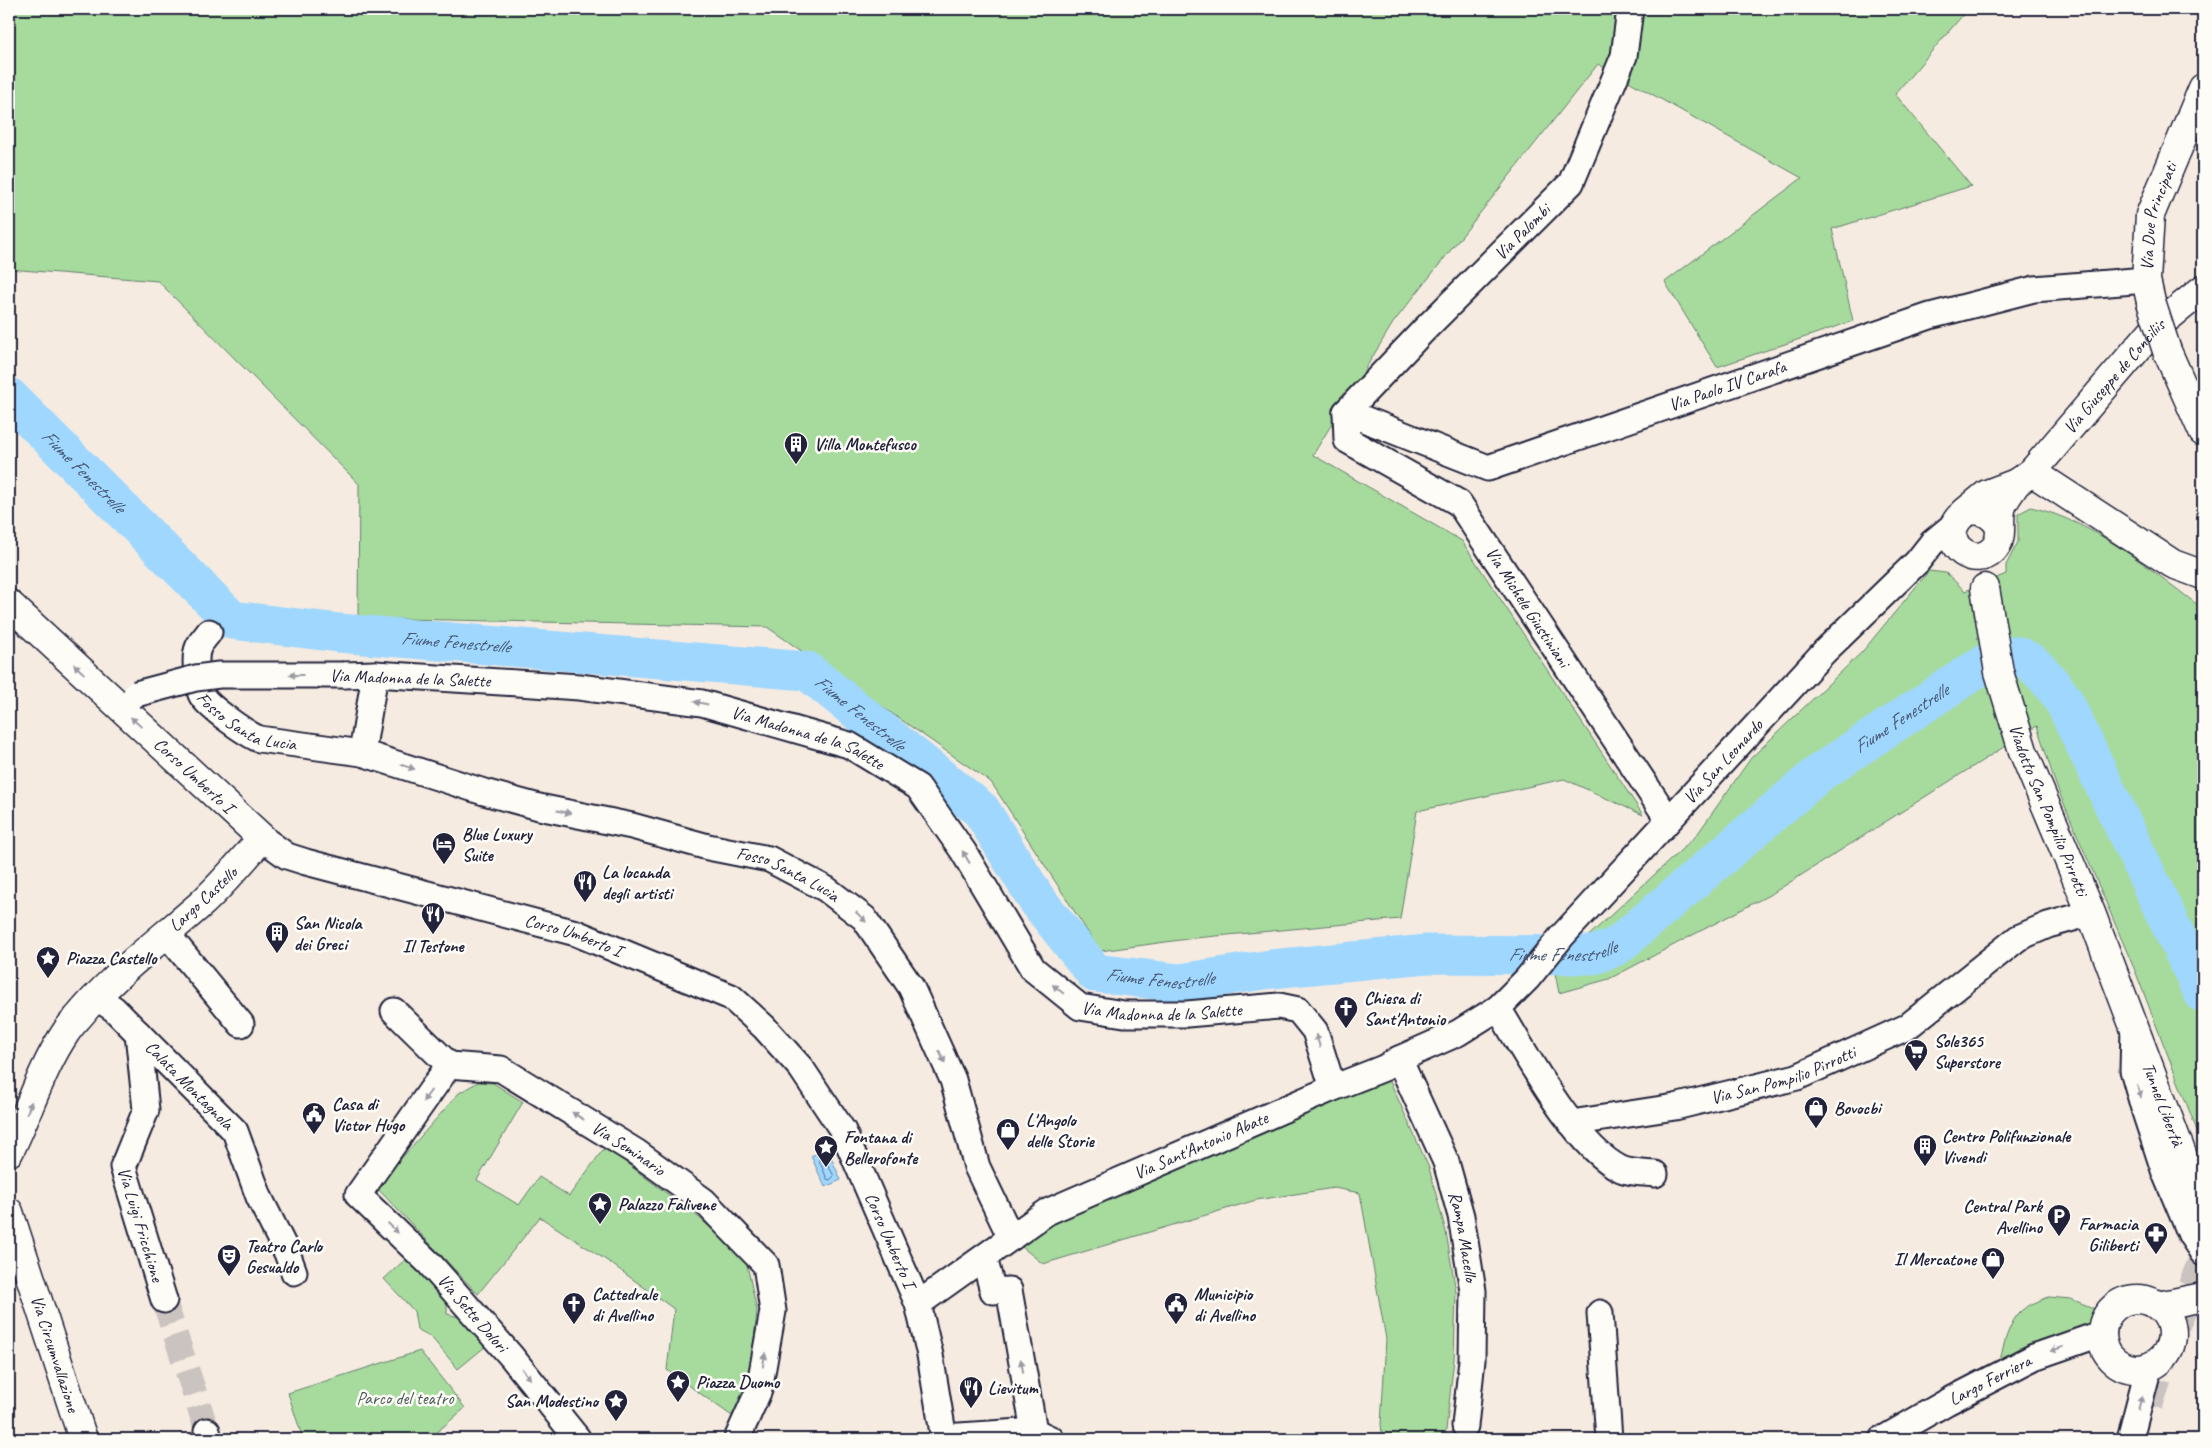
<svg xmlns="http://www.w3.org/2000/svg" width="2212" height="1448" viewBox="0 0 2212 1448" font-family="Caveat,sans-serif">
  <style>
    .green { fill: #a7db9d; stroke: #647e6c }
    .water { fill: #9fd7fe; stroke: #6d8fb0 }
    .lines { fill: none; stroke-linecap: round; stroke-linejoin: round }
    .shore { stroke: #546a89; stroke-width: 1 }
    .river { stroke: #9fd7fe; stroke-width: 39 }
    .minor-tunnel { stroke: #cbc3c0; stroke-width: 25; stroke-dasharray: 25 12; stroke-linecap: butt }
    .tertiary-tunnel { stroke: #cbc3c0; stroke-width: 28; stroke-dasharray: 28 14; stroke-linecap: butt }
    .minor-casing { stroke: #22223b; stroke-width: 29 }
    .tertiary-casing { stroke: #22223b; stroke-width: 31 }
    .minor { stroke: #fdfcf7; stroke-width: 25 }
    .tertiary { stroke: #fdfcf7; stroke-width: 28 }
    .minor-bridge-casing { stroke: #22223b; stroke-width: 29; stroke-linecap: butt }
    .tertiary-bridge-casing { stroke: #22223b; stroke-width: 31; stroke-linecap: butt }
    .minor-bridge { stroke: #fdfcf7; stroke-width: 25 }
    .tertiary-bridge { stroke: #fdfcf7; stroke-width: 28 }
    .oneway { fill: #9a9aa2 }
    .labels { text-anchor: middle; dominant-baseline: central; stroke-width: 5; stroke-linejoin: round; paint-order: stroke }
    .street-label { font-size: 18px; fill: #22223b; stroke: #fdfcf7 }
    .poi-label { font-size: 18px; font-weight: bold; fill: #22223b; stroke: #fdfcf7; text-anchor: start }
    .park-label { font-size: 18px; fill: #4a5a58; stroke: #fdfcf7 }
    .water-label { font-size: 19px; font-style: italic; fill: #485876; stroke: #fdfcf7 }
  </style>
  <rect width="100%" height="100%" fill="#f5ebe1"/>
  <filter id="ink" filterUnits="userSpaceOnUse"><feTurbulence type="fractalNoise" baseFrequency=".02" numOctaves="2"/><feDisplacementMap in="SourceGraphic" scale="10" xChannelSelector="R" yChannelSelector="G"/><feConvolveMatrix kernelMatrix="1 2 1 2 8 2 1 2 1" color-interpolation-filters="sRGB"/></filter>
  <g filter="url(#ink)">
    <!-- green -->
    <g class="green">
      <path d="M9 9H1968L1895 94 1971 186 1832 229 1853 321 1717 367 1665 282 1802 178 1598 64 1393 323 1313 455 1462 541 1643 815 1564 779 1417 811 1400 919 1195 938 1100 951 991 782 767 627 358 618 359 484 158 281 9 269Z"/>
      <path d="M2031 507C2097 523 2150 569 2203 609V1146L2136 973 2056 785 2037 726 1773 893 1609 979 1559 993 1554 968 1696 836 1751 758 1862 652 1929 571 1946 573 1965 591 2006 574V565L2018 542V514Z"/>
      <path d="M1384 1068 1429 1168 1446 1232 1456 1292 1454 1359 1445 1439H1383L1381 1425 1386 1339 1360 1193 1334 1188 1256 1200 1043 1264 1011 1238Z"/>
      <path d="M478 1082 493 1083 523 1102 477 1180 519 1205 539 1177 569 1196 605 1147 697 1216 729 1244 747 1265 757 1311 750 1379 737 1416H732L667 1370 674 1309 609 1262 540 1217 478 1294 376 1187 459 1093Z"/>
      <path d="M409 1256 447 1302V1314L463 1318 486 1346 458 1369 431 1337 417 1329 414 1311 384 1279Z"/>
      <path d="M2049 1297 2071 1299 2108 1314 2103 1326 1996 1377C2001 1357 2005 1330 2018 1314 2026 1305 2039 1301 2049 1297Z"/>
      <path d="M420 1351 465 1408 429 1439H303L288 1393Z"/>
    </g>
    <!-- water -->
    <path class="water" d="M827 1149 841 1180 825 1187 811 1156Z"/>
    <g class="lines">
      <!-- shore -->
      <path class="shore" d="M823 1156 834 1176 830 1180 827 1179 819 1160Z"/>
      <!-- river -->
      <path class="river" id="s1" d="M9 397 232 620 339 633 807 671 981 810 1037 900 1095 973 1180 983 1271 969 1427 954 1594 955 1617 946 1822 771 1984 664C1989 662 1996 657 2002 656 2029 649 2049 681 2063 699L2203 993"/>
      <!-- minor-tunnel -->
      <path class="minor-tunnel" d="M164 1300 207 1431"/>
      <!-- tertiary-tunnel -->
      <path class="tertiary-tunnel" d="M2149 1405 2176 1325 2203 1258"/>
      <!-- minor casing -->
      <g class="minor-casing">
        <g id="minor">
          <path id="s2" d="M1346 412 1424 330 1571 183 1624 56 1630 9"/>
          <path id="s3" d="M209 632C206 637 200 642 198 648 194 657 197 684 201 694 206 706 247 734 259 739L362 753 375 674"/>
          <path id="s4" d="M344 675 375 674 579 687 702 703 849 745 918 787 963 851 1033 969 1080 1007 1124 1014H1187L1279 1006 1298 1010 1315 1031 1333 1088"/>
          <path id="s5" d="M362 753 484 792 539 807 632 826 708 847 769 859 826 889 864 918 911 987 953 1080 977 1167 1011 1238"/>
          <path id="s6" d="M1668 819 1459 503 1347 440 1346 412 1488 468 1930 316 2034 289 2146 280"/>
          <path id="s7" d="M262 838 287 856 306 862 576 933 731 997 764 1027 801 1068 843 1131 918 1304 930 1355 944 1439"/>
          <path d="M166 933 241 1024"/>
          <path id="s8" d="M96 997 114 1009 235 1131 259 1197 287 1253 294 1272"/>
          <path d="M1498 1008C1525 1052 1575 1147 1621 1169 1630 1173 1645 1173 1655 1174"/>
          <path d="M394 1011 449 1065"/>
          <path d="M2134 1028 2133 1070 2145 1112 2165 1173 2191 1235 2203 1253"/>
          <path id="s9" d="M138 1033 146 1110 123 1167 164 1300"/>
          <path id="s10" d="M1399 1059 1446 1162 1461 1216 1473 1291 1472 1360 1465 1426"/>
          <path id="s11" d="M1571 1123 1675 1107 1797 1077 1907 1027 2018 938 2048 925 2091 913"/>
          <path d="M984 1258 993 1291 1009 1290 1034 1431"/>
          <path id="s12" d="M918 1304 1047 1212 1333 1088 1384 1068 1399 1059 1458 1033 1498 1008 1527 979 1562 936 1824 652 1917 562 1932 543 1955 524"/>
          <path d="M1600 1313 1609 1439"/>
          <path d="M207 1431 209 1439"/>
          <path d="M944 1437 1034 1431 1051 1439"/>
          <path id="s13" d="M578 1439 511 1356 429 1263 358 1195 449 1065 501 1069 636 1152 704 1201 766 1265 773 1311 759 1390 737 1439"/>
          <path id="s14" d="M1883 1439 1947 1402 2034 1357 2103 1333"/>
          <path d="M2130 1439 2149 1366"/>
        </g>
      </g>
      <!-- tertiary casing -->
      <g class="tertiary-casing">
        <g id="tertiary">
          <path id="s15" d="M2151 302 2146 280 2150 215 2203 88"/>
          <path d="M2167 351 2203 432"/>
          <path d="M2032 472 2173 564 2203 575"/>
          <path id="s16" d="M1965 512 1987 494 2016 483 2032 472 2155 328 2203 289"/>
          <path d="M1998 524C1988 508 1965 504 1955 524 1944 547 1975 568 1993 550 2005 538 1997 520 2002 506 2005 498 2012 490 2016 483"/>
          <path id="s17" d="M1985 588 1999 672 2023 751 2091 913 2203 1210"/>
          <path id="s18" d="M9 604 262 838C242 861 223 884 200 905 161 939 120 970 85 1009 79 1017 71 1024 66 1032 41 1069 29 1112 9 1152"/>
          <path id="s19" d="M9 1212 83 1439"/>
          <circle cx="2137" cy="1334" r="35"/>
          <path d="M2158 1306 2203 1297"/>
        </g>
      </g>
      <!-- minor -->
      <use href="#minor" class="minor"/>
      <!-- tertiary -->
      <use href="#tertiary" class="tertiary"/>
      <!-- minor-bridge casing -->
      <g class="minor-bridge-casing">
        <path id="minor-bridge" d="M136 694 196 678 219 675H344"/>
      </g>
      <!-- tertiary-bridge casing -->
      <g class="tertiary-bridge-casing">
        <path id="tertiary-bridge" d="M2151 302 2167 351"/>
      </g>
      <!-- minor-bridge -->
      <use href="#minor-bridge" class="minor-bridge"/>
      <!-- tertiary-bridge -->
      <use href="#tertiary-bridge" class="tertiary-bridge"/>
    </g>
    <!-- one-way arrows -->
    <defs><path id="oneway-solid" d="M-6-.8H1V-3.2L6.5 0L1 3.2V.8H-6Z" transform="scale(1.25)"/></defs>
    <g class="oneway">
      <use href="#oneway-solid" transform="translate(79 669) rotate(-137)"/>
      <use href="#oneway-solid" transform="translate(296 675) rotate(180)"/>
      <use href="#oneway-solid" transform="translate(701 703) rotate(-169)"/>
      <use href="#oneway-solid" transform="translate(136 722) rotate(-137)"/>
      <use href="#oneway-solid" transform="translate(408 767) rotate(17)"/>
      <use href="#oneway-solid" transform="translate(564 812) rotate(11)"/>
      <use href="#oneway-solid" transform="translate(966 857) rotate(-121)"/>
      <use href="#oneway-solid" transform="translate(861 917) rotate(44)"/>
      <use href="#oneway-solid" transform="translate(1058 989) rotate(-141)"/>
      <use href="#oneway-solid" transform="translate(1318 1041) rotate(-108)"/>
      <use href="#oneway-solid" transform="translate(942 1057) rotate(66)"/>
      <use href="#oneway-solid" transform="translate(2139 1091) rotate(74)"/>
      <use href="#oneway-solid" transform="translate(427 1096) rotate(126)"/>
      <use href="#oneway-solid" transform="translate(29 1108) rotate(-69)"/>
      <use href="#oneway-solid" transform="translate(578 1116) rotate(-148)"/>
      <use href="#oneway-solid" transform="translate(393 1228) rotate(44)"/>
      <use href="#oneway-solid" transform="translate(2057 1349) rotate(162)"/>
      <use href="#oneway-solid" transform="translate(764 1360) rotate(-80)"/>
      <use href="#oneway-solid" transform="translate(1022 1366) rotate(-101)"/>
      <use href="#oneway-solid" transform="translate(526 1374) rotate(51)"/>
      <use href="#oneway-solid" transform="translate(2140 1403) rotate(-75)"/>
    </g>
  </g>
  <!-- icons -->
  <defs>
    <g id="building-pin" transform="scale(1.25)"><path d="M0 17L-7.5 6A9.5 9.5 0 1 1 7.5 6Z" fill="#22223b" stroke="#fdfcf7"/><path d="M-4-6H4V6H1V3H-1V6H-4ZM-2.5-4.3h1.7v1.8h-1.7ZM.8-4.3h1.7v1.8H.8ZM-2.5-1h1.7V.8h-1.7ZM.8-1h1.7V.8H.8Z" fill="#fff"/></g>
    <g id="hotel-pin" transform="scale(1.25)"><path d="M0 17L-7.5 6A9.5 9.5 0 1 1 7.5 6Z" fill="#22223b" stroke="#fdfcf7"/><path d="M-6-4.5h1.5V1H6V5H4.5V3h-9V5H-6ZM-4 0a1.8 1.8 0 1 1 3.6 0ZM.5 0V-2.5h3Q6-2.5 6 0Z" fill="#fff"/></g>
    <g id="restaurant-pin" transform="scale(1.25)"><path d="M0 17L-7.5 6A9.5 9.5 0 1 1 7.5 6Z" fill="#22223b" stroke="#fdfcf7"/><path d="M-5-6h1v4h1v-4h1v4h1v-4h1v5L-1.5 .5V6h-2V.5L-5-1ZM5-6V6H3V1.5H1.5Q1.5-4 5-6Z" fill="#fff"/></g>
    <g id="sight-pin" transform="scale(1.25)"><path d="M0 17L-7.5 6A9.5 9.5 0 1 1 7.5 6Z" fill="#22223b" stroke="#fdfcf7"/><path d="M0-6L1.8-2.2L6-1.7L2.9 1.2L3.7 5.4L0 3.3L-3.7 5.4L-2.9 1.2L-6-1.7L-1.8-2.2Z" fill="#fff"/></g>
    <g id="church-pin" transform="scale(1.25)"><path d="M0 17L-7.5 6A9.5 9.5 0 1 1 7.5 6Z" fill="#22223b" stroke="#fdfcf7"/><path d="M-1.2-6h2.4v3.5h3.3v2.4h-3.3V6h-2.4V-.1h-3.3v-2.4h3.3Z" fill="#fff"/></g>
    <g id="supermarket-pin" transform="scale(1.25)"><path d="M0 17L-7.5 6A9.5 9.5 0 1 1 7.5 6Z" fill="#22223b" stroke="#fdfcf7"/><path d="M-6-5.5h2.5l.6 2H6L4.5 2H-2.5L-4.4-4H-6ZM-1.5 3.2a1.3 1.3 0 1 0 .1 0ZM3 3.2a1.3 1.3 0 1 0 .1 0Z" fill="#fff"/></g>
    <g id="shop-pin" transform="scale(1.25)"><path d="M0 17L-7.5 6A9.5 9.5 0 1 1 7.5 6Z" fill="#22223b" stroke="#fdfcf7"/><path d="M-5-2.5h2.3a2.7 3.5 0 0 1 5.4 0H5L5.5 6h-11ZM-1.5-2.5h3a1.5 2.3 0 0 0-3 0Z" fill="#fff"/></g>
    <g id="civic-pin" transform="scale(1.25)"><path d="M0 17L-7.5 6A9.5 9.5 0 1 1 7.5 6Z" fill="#22223b" stroke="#fdfcf7"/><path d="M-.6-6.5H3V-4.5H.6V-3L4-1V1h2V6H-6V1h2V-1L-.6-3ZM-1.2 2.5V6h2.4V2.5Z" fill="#fff"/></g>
    <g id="parking-pin" transform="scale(1.25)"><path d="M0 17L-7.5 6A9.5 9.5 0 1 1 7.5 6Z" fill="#22223b" stroke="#fdfcf7"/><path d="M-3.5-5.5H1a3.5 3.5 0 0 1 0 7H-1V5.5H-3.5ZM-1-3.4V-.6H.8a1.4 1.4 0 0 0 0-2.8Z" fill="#fff"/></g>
    <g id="pharmacy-pin" transform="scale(1.25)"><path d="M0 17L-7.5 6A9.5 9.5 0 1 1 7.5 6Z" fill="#22223b" stroke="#fdfcf7"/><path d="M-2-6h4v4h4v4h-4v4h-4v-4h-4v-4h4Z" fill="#fff"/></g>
    <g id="theatre-pin" transform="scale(1.25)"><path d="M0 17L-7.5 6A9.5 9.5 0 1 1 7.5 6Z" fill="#22223b" stroke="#fdfcf7"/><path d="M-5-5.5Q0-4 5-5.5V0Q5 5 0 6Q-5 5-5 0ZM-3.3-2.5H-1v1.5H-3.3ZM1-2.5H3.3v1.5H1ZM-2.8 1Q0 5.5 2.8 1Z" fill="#fff"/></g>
  </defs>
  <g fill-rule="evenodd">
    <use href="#building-pin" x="796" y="444"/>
    <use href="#hotel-pin" x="444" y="844"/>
    <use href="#restaurant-pin" x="585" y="882"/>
    <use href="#restaurant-pin" x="433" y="914"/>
    <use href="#building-pin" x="277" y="933"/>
    <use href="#sight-pin" x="48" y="958"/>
    <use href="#church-pin" x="1346" y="1008"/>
    <use href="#supermarket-pin" x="1916" y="1051"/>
    <use href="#shop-pin" x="1816" y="1108"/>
    <use href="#civic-pin" x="314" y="1114"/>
    <use href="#shop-pin" x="1008" y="1130"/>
    <use href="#building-pin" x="1925" y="1146"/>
    <use href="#sight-pin" x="826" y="1147"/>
    <use href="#sight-pin" x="600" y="1204"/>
    <use href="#parking-pin" x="2059" y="1216"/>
    <use href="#pharmacy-pin" x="2156" y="1234"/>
    <use href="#theatre-pin" x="229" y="1256"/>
    <use href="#shop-pin" x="1993" y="1259"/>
    <use href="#church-pin" x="574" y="1304"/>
    <use href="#civic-pin" x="1176" y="1304"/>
    <use href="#sight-pin" x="678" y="1382"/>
    <use href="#restaurant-pin" x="971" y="1388"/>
    <use href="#sight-pin" x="616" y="1401"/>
  </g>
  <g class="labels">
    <!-- street labels -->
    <g class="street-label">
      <text stroke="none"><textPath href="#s15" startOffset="88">Via Due Principati</textPath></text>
      <text stroke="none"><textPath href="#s2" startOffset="252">Via Palombi</textPath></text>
      <text stroke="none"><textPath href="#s16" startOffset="205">Via Giuseppe de Conciliis</textPath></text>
      <text stroke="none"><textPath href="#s6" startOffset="941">Via Paolo IV Carafa</textPath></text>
      <text transform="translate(1528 607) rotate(57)">Via Michele Giustiniani</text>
      <text transform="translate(410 678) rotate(2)">Via Madonna de la Salette</text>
      <text stroke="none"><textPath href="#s3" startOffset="122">Fosso Santa Lucia</textPath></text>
      <text stroke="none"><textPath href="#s4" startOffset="471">Via Madonna de la Salette</textPath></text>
      <text stroke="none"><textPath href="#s12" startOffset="988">Via San Leonardo</textPath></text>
      <text stroke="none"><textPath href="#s18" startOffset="252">Corso Umberto I</textPath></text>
      <text stroke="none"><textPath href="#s17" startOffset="232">Viadotto San Pompilio Pirrotti</textPath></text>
      <text stroke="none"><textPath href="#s5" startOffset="444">Fosso Santa Lucia</textPath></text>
      <text transform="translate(203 899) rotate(-43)">Largo Castello</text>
      <text stroke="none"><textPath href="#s7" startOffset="328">Corso Umberto I</textPath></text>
      <text stroke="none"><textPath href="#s4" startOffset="951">Via Madonna de la Salette</textPath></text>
      <text stroke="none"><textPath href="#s11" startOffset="218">Via San Pompilio Pirrotti</textPath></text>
      <text stroke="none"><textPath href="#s8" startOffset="129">Calata Montagnola</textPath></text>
      <text stroke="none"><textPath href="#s17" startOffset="548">Tunnel Libertà</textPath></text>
      <text stroke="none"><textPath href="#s12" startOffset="326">Via Sant'Antonio Abate</textPath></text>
      <text stroke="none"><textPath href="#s13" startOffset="690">Via Seminario</textPath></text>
      <text stroke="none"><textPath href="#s9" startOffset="199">Via Luigi Fricchione</textPath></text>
      <text stroke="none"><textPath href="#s10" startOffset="190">Rampa Macello</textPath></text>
      <text stroke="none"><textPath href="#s7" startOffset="792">Corso Umberto I</textPath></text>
      <text transform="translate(473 1313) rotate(49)">Via Sette Dolori</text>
      <text stroke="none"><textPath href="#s19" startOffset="149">Via Circumvallazione</textPath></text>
      <text stroke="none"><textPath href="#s14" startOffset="122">Largo Ferriera</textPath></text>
    </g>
    <!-- poi labels -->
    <g class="poi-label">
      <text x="814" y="444">Villa Montefusco</text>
      <text x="462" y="834">Blue Luxury<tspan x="462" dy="21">Suite</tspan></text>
      <text x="602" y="872">La locanda<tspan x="602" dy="21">degli artisti</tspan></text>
      <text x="294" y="923">San Nicola<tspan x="294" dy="21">dei Greci</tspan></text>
      <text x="433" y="946" text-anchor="middle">Il Testone</text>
      <text x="66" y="958">Piazza Castello</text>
      <text x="1364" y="998">Chiesa di<tspan x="1364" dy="21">Sant'Antonio</tspan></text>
      <text x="1934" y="1041">Sole365<tspan x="1934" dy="21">Superstore</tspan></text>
      <text x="332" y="1104">Casa di<tspan x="332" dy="21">Victor Hugo</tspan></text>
      <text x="1834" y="1108">Bovocbi</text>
      <text x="1026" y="1120">L'Angolo<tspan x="1026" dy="21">delle Storie</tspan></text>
      <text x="1942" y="1136">Centro Polifunzionale<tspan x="1942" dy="21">Vivendi</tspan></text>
      <text x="844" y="1137">Fontana di<tspan x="844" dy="21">Bellerofonte</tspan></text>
      <text x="618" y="1204">Palazzo Falivene</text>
      <text x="2042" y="1206" text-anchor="end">Central Park<tspan x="2042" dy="21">Avellino</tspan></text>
      <text x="2138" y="1224" text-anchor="end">Farmacia<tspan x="2138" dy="21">Giliberti</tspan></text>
      <text x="246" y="1246">Teatro Carlo<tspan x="246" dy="21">Gesualdo</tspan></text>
      <text x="1976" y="1259" text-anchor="end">Il Mercatone</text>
      <text x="592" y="1294">Cattedrale<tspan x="592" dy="21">di Avellino</tspan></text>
      <text x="1194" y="1294">Municipio<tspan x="1194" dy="21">di Avellino</tspan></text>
      <text x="696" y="1382">Piazza Duomo</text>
      <text x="988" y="1388">Lievitum</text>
      <text x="598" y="1401" text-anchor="end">San Modestino</text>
    </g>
    <!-- park labels -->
    <g class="park-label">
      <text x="405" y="1398">Parco del teatro</text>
    </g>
    <!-- water labels -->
    <g class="water-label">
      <text stroke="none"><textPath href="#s1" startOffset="105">Fiume Fenestrelle</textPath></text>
      <text stroke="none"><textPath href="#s1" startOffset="540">Fiume Fenestrelle</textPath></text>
      <text stroke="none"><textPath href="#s1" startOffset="960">Fiume Fenestrelle</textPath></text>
      <text stroke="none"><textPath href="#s1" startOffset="2205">Fiume Fenestrelle</textPath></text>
      <text stroke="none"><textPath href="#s1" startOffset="1785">Fiume Fenestrelle</textPath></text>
      <text stroke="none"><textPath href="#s1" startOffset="1380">Fiume Fenestrelle</textPath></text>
    </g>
  </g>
  <!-- margin -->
  <rect width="2212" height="1448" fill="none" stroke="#fdfcf7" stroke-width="30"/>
  <rect x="15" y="15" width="2182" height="1418" fill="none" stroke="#22223b" stroke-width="2" filter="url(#ink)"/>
</svg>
